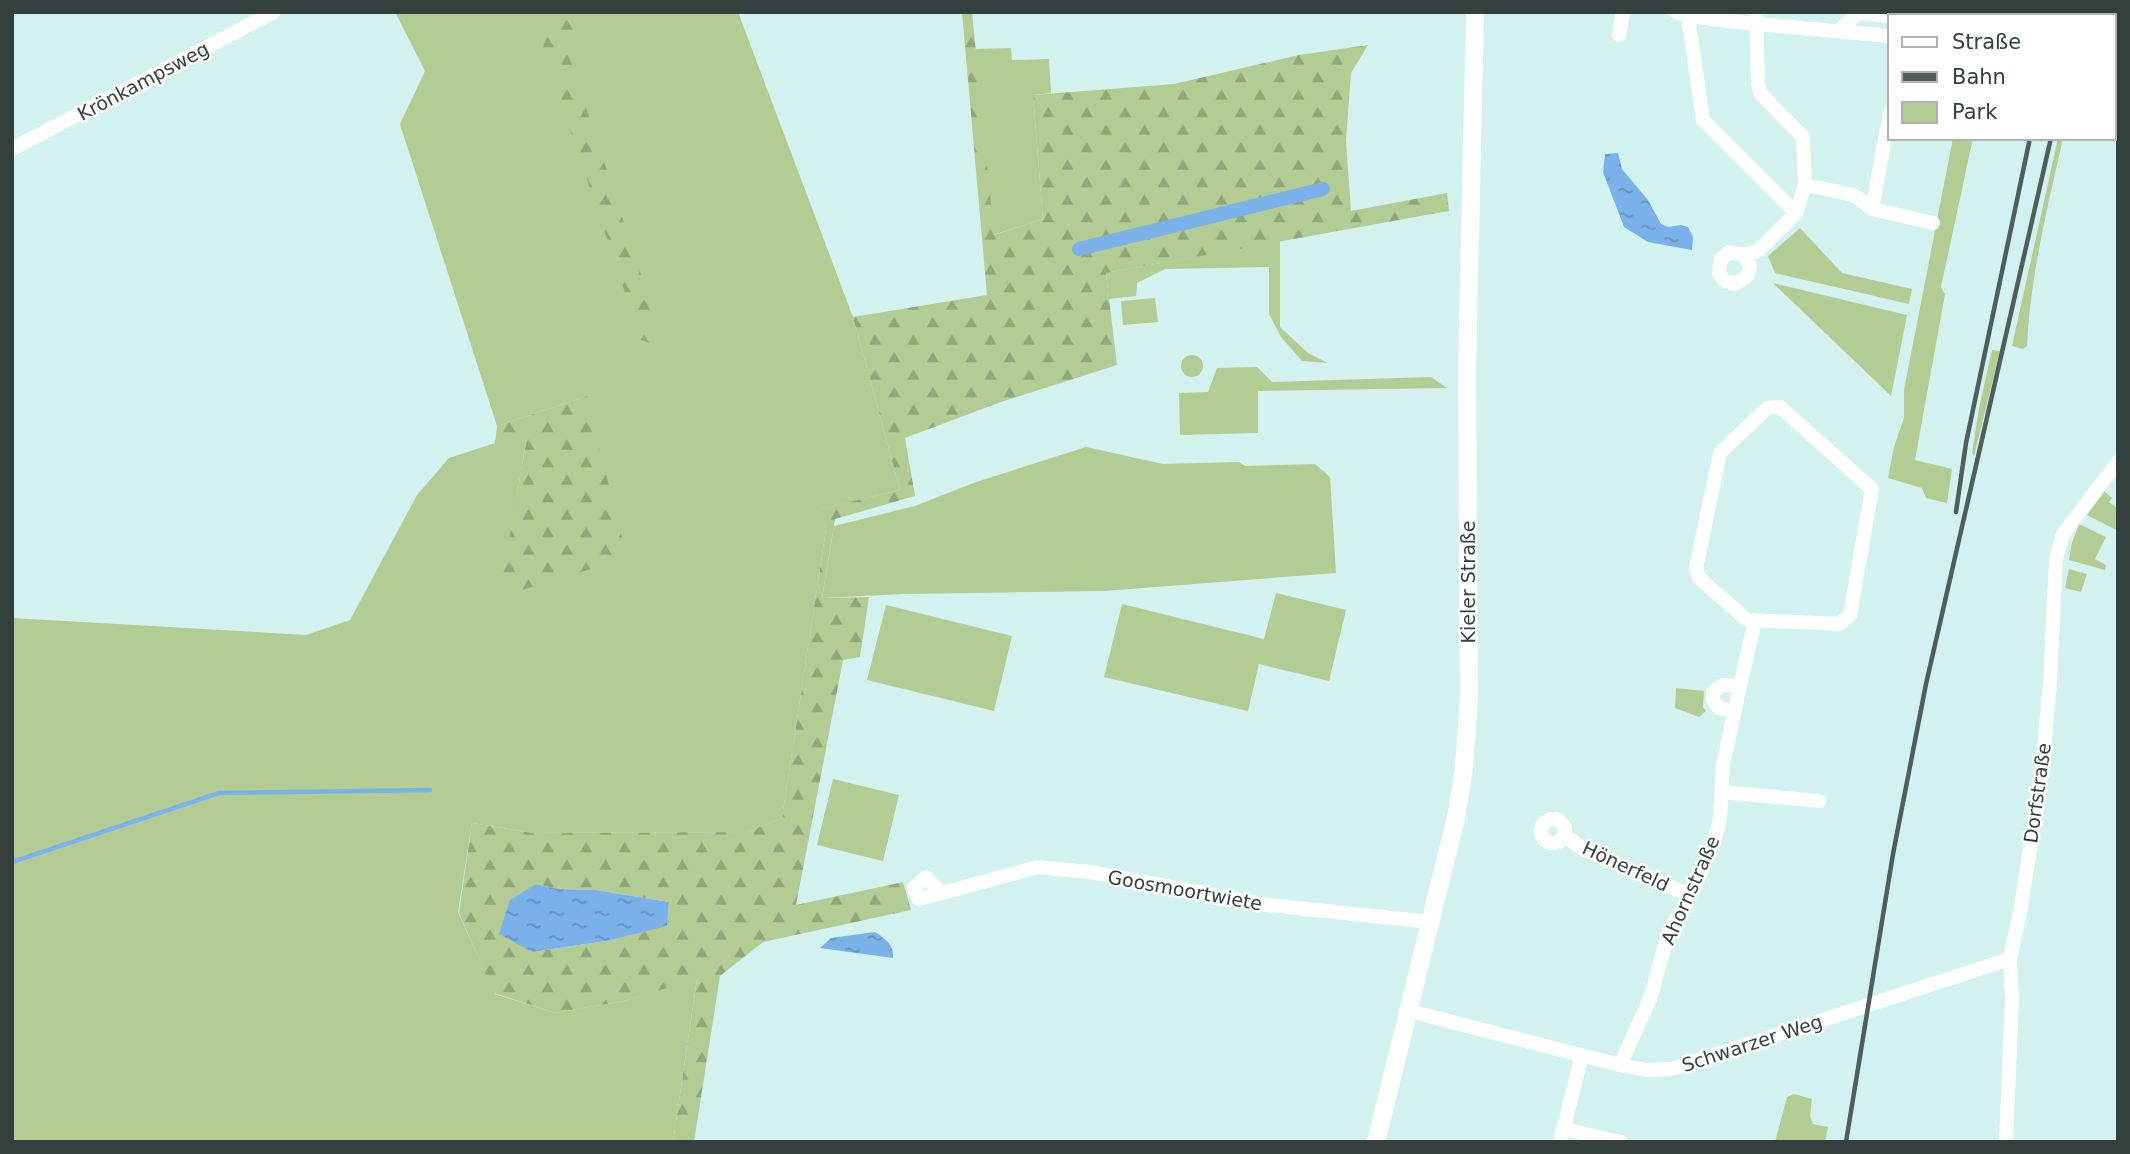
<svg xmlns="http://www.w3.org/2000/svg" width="2130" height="1154" viewBox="0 0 2130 1154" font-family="'DejaVu Sans',sans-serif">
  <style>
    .green { fill: #b3cc93 }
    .forest { fill: url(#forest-firs); fill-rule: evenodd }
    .water { fill: url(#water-ripples) }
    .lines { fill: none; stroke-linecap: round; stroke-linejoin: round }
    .stream { stroke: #7ab1e8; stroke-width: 4.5 }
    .canal { stroke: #7ab1e8; stroke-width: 14 }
    .minor { stroke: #fff; stroke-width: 14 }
    .major { stroke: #fff; stroke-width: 18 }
    .rail { stroke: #4d5e5c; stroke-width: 4.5 }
    .labels { text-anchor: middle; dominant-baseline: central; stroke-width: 5; stroke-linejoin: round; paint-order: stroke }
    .street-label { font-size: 19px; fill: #33403e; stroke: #fff }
  </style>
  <defs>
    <pattern id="forest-firs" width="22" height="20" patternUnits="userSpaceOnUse" patternTransform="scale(1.75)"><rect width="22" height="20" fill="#b3cc93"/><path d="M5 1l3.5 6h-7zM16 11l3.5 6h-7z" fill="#92a779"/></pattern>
    <pattern id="water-ripples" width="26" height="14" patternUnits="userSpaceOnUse" patternTransform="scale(1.75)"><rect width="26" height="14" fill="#7ab1e8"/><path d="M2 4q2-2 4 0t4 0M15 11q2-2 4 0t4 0" fill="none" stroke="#6591bd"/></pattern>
  </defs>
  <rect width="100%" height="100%" fill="#d1f2ef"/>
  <!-- green -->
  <g class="green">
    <path d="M395 12H738L853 317 900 490 821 509 826 529 782 818 747 832 533 833 472 823 458 912 495 994 555 1013 624 1001 697 978 673 1142H12V618L306 635 350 620 417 495 449 458 495 443 526 442 500 596 587 396 497 426 400 124 425 71Z"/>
    <path d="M1011 48 1012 60 1049 59 1051 93 1033 95 1043 219 993 235 975 49Z"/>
    <path d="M1953 138H1973L1941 287 1945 294 1915 460 1952 469 1947 503 1926 498 1922 488 1888 478 1894 447 1904 418V390Z"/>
    <path d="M2058 138H2063C2048 206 2030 276 2027 346L2023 349 2012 346Z"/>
    <path d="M1800 228 1842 273 1912 289 1909 304 1775 273 1768 256Z"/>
    <path d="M1280 241V327L1308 353 1328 363 1302 361 1281 337 1269 314V267L1165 269 1137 283 1136 296 1109 299 1106 273Z"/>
    <path d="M1773 283 1907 315 1891 396Z"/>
    <path d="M1155 298 1158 322 1123 325 1121 301Z"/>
    <path d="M1992 350 2000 351 1974 456 1972 453 1979 408Z"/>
    <circle cx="1192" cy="366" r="11"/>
    <path d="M1257 367 1272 382 1431 377 1447 388 1258 391V433L1180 435 1179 393 1208 392 1217 368Z"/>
    <path d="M1086 447 1163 464 1239 462 1245 466 1315 464 1330 477 1336 573 1104 591 905 594 822 598 834 526 915 506 976 482Z"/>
    <path d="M2104 491 2112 498 2109 502 2118 509V531L2087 515Z"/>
    <path d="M2079 524 2106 537 2095 559 2106 565 2105 570 2069 560 2072 543Z"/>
    <path d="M2069 569 2087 574 2081 592 2065 588Z"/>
    <path d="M1276 593 1346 610 1329 681 1259 664 1248 711 1104 677 1122 604 1264 639Z"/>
    <path d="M886 605 1012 636 994 711 867 680Z"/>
    <path d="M1676 688 1704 691 1703 707 1706 711 1699 717 1675 708Z"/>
    <path d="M833 779 899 795 883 861 817 845Z"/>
    <path d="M1794 1094 1812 1099 1810 1116 1813 1124 1828 1127 1825 1142H1775L1787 1097Z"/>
  </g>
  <!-- forest -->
  <g class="forest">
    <path d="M962 12H972L994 235 1043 219 1033 95 1174 84 1299 55 1368 45 1351 73 1346 140 1351 211 1447 193 1449 211 1106 273 1117 365 1001 402 905 438 915 496 835 519 822 598 869 597 860 657 843 660 796 905 903 882 911 910 763 942 720 976 694 1142H673L697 979 624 1001 555 1013 494 993 459 913 472 823 533 833 747 832 782 818 826 529 820 509 900 490 853 317 987 295ZM536 884 558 889 596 890 669 902 667 925 606 941 532 952Z"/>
    <path d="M549 17 567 20 576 32 567 49 655 317 658 338 649 343 641 340 543 49Z"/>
    <path d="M587 396 627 558 499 597 526 443H495L497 426Z"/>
  </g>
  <!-- water -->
  <g class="water">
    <path d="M1618 153 1622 169 1648 200 1661 224 1668 227 1681 225 1688 227 1693 237 1692 250 1648 242 1624 227 1603 172 1605 154Z"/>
    <path d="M536 884 558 889 596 890 669 902 667 926 606 941 532 952 499 934 510 900Z"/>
    <path d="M875 932C886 939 894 945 893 958L820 948 831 938Z"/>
  </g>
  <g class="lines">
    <!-- stream -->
    <path class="stream" d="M12 862 219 793 430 790"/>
    <!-- canal -->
    <path class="canal" d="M1079 249 1323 189"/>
    <!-- minor -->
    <g class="minor">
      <path d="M1676 12 1688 16 1756 24 1890 36"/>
      <path d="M1688 16 1703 120 1796 213"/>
      <path d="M1839 30 1859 13 1890 16"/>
      <path d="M1619 35 1623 12"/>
      <path d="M12 149 274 12"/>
      <path d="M1805 185 1854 195 1872 209 1890 112"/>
      <path d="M1872 209 1933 223"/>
      <path d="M1744 255 1750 267 1747 276 1735 284 1725 281 1719 274 1721 259 1729 252 1744 255 1758 251 1796 213 1805 185 1803 137 1761 94 1758 84 1756 12"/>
      <path d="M1780 407 1872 489 1850 615 1840 624 1747 620 1699 578 1696 568 1720 453 1767 408Z"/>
      <path d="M1740 686 1755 621"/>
      <path d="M1722 792 1819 801"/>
      <circle cx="1553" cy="831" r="12"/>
      <path d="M1564 835 1583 849 1689 895"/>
      <path d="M942 893 919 899 914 888 926 877 942 893 1038 867 1090 872 1267 905 1431 922"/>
      <path d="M1409 1011 1620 1065 1645 1070 1672 1069 2010 959"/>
      <path d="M1620 1065 1650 999 1669 931 1695 887 1713 844 1720 820 1723 765 1740 686 1722 685 1713 692V700L1719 708 1733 711"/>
      <path d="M1564 1129 1621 1142"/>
      <path d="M1560 1142 1582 1055"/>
      <path d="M2006 1142 2012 999 2010 959 2021 907 2042 771 2050 682 2056 559 2063 534 2118 462"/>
    </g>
    <!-- major -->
    <path class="major" d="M1376 1142 1456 818 1464 768 1469 698 1467 373 1475 12"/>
    <!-- rail -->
    <g class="rail">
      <path d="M2055 16 2056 12"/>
      <path d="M2070 16 2071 12"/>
      <path d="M1956 512 1966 443 2030 138"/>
      <path d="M1846 1142 1893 854 1926 684 2051 138"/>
    </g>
  </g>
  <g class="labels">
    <!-- street labels -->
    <g class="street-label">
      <text transform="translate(143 81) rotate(-28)">Krönkampsweg</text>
      <text transform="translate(1468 582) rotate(-90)">Kieler Straße</text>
      <text transform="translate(2037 793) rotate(-82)">Dorfstraße</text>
      <text transform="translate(1626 866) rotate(25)">Hönerfeld</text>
      <text transform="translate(1185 890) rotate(10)">Goosmoortwiete</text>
      <text transform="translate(1690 890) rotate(-66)">Ahornstraße</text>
      <text transform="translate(1752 1043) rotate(-18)">Schwarzer Weg</text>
    </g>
  </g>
  <!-- border -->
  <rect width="2130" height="1154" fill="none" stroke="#33403e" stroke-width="28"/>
  <!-- legend -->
  <rect x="1888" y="14" width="228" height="126" fill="#ffffff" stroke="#adb3b2" stroke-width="2"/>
  <rect x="1902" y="37" width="35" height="10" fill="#ffffff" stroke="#adb3b2" stroke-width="2"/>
  <text x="1952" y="49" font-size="21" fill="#33403e">Straße</text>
  <rect x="1902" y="72" width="35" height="10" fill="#4d5e5c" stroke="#adb3b2" stroke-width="2"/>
  <text x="1952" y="84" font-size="21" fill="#33403e">Bahn</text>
  <rect x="1902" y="102" width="35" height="21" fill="#b3cc93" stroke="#adb3b2" stroke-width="2"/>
  <text x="1952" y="119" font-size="21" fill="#33403e">Park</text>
</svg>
